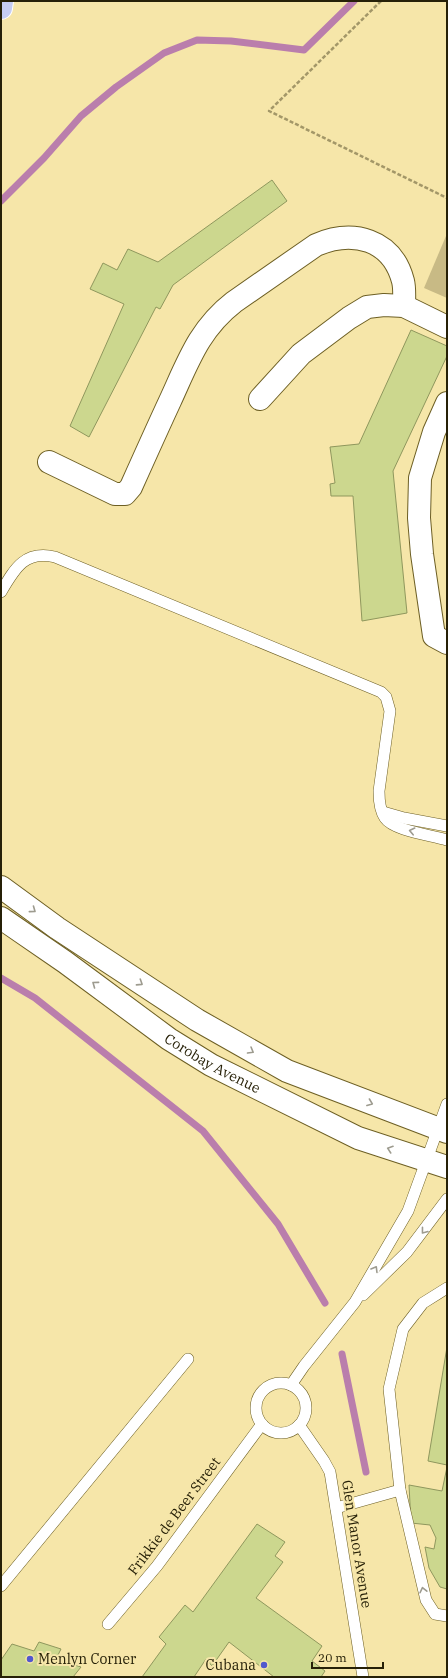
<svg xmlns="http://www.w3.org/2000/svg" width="448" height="1678" viewBox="0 0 448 1678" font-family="'IBM Plex Serif',serif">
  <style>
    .green { fill: #c8ba85 }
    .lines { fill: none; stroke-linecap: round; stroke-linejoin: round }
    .stream { stroke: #ba7eac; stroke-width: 7 }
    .building { fill: #ccd78e; stroke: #8f975d }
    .lane-casing { stroke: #6d5f24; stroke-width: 12 }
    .street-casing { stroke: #6d5f24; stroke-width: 24 }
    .secondary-casing { stroke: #6d5f24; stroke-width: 24 }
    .primary-casing { stroke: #fff; stroke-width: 24 }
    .path { stroke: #a39768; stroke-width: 2.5; stroke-dasharray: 4 2; stroke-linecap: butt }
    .lane { stroke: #fff; stroke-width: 11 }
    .street { stroke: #fff; stroke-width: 22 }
    .secondary { stroke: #fff; stroke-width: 22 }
    .primary { stroke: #c6cdf2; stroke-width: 22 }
    .oneway { stroke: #9d9b8f }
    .poi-dot { fill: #5158ce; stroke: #f6e6a9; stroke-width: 1.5 }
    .labels { text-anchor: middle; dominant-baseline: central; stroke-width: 4; stroke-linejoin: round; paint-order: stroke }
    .street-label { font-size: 14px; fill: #262007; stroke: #f6e6a9 }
    .poi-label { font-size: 14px; fill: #262007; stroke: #f6e6a9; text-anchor: start }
  </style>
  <rect width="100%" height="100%" fill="#f6e6a9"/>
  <!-- green -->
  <path class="green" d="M446 236H447V298L424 288Z"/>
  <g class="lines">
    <!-- stream -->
    <g class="stream">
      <path d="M1 201 44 158 81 116 116 87 164 53 197 40 231 41 304 50 354 1"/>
      <path d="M1 978 35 998 203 1131 278 1224 325 1303"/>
      <path d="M342 1354 366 1472"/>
    </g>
  </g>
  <!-- building -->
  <g class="building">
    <path d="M272 180 287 201 173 285 160 309 156 307 89 437 70 426 124 304 90 289 103 263 117 270 128 249 158 262Z"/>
    <path d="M411 330 447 346V356L393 471 407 613 362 621 353 496H331L330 484 335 483 330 447 359 444Z"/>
    <path d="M447 1347V1465L428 1461Z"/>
    <path d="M447 1467V1589L440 1587 429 1568 425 1547 434 1549 436 1538 430 1525 411 1523 409 1485 442 1491Z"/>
    <path d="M257 1524 285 1542 275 1556 283 1562 256 1598 322 1646 312 1661 325 1671 321 1677H274L229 1642 212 1666 206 1659 194 1677H142L166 1644 159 1637 185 1605 193 1612Z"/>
    <path d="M39 1642 61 1649 56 1659 81 1667 73 1677H1V1660L12 1644 34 1651Z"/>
  </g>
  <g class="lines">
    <!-- lane casing -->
    <g class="lane-casing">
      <g id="lane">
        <path d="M1 592C15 568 25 550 55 557L381 692 386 697 390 711 379 791C379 800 380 811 385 818 394 831 432 835 447 840"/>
        <path d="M383 812 404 818 447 826"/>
        <path d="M447 1288 423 1303 403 1329 389 1389 400 1490 426 1600 435 1614 447 1616"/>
        <path d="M363 1295 407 1252 447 1199"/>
        <circle cx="281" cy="1408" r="25"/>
        <path d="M291 1385 304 1366 355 1302 408 1211 447 1104"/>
        <path d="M299 1425 324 1461 330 1472 363 1677"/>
        <path d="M336 1508 400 1490"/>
        <path d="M1 1586 188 1359"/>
        <path d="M108 1624 157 1566 262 1424"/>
      </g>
    </g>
    <!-- street casing -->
    <g class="street-casing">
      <g id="street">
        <path d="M260 399 301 354 349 318 367 307 384 305 404 306 447 327"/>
        <path d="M447 403 434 432 420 478 419 518 422 554 434 636 447 643"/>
        <path d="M49 462 115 494H125L131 487C144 458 157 429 170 401 188 362 199 329 234 302L316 245C353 229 392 239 403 281 405 289 404 298 404 306"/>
      </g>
    </g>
    <!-- secondary casing -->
    <g class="secondary-casing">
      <g id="secondary">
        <path d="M1 887 57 928 197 1020 287 1071 447 1132"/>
        <path id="s1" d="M1 918 65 962 169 1039 211 1065 358 1138 447 1167"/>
      </g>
    </g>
    <!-- primary casing -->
    <g class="primary-casing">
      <path id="primary" d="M1 8 2 1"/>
    </g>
    <!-- path -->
    <path class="path" d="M381 1 269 111 447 198"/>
    <!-- lane -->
    <use href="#lane" class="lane"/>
    <!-- street -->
    <use href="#street" class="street"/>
    <!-- secondary -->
    <use href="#secondary" class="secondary"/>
    <!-- primary -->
    <use href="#primary" class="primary"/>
  </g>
  <!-- one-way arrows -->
  <defs><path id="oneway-chevron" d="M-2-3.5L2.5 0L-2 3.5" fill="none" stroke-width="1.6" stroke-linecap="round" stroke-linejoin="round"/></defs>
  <g class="oneway">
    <use href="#oneway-chevron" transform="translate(412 831) rotate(-167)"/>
    <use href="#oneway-chevron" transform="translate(33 910) rotate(36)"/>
    <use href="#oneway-chevron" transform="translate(140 983) rotate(33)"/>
    <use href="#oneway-chevron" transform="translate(95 984) rotate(-144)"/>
    <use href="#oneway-chevron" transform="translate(251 1051) rotate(30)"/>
    <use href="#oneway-chevron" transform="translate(370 1103) rotate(21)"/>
    <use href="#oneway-chevron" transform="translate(390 1149) rotate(-161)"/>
    <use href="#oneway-chevron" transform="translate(424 1231) rotate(128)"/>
    <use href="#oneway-chevron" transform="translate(375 1269) rotate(-59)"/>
    <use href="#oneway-chevron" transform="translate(423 1590) rotate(-103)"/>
  </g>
  <!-- markers -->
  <g class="poi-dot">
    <circle cx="30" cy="1659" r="4"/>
    <circle cx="264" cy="1665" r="4"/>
  </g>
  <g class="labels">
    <!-- street labels -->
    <g class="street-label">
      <text stroke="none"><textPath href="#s1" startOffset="257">Corobay Avenue</textPath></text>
      <text transform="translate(174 1516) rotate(-53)">Frikkie de Beer Street</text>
      <text transform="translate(357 1544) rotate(81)">Glen Manor Avenue</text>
    </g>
    <!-- poi labels -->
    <g class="poi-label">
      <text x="38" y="1659">Menlyn Corner</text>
      <text x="256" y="1665" text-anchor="end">Cubana</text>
    </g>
  </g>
  <!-- border -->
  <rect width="448" height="1678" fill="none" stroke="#262007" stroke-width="4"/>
  <!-- scale -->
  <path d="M312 1662v6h71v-6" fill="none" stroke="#262007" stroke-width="2"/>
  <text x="318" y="1662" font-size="12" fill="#262007" stroke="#f6e6a9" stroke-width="3" paint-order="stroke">20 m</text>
</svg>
